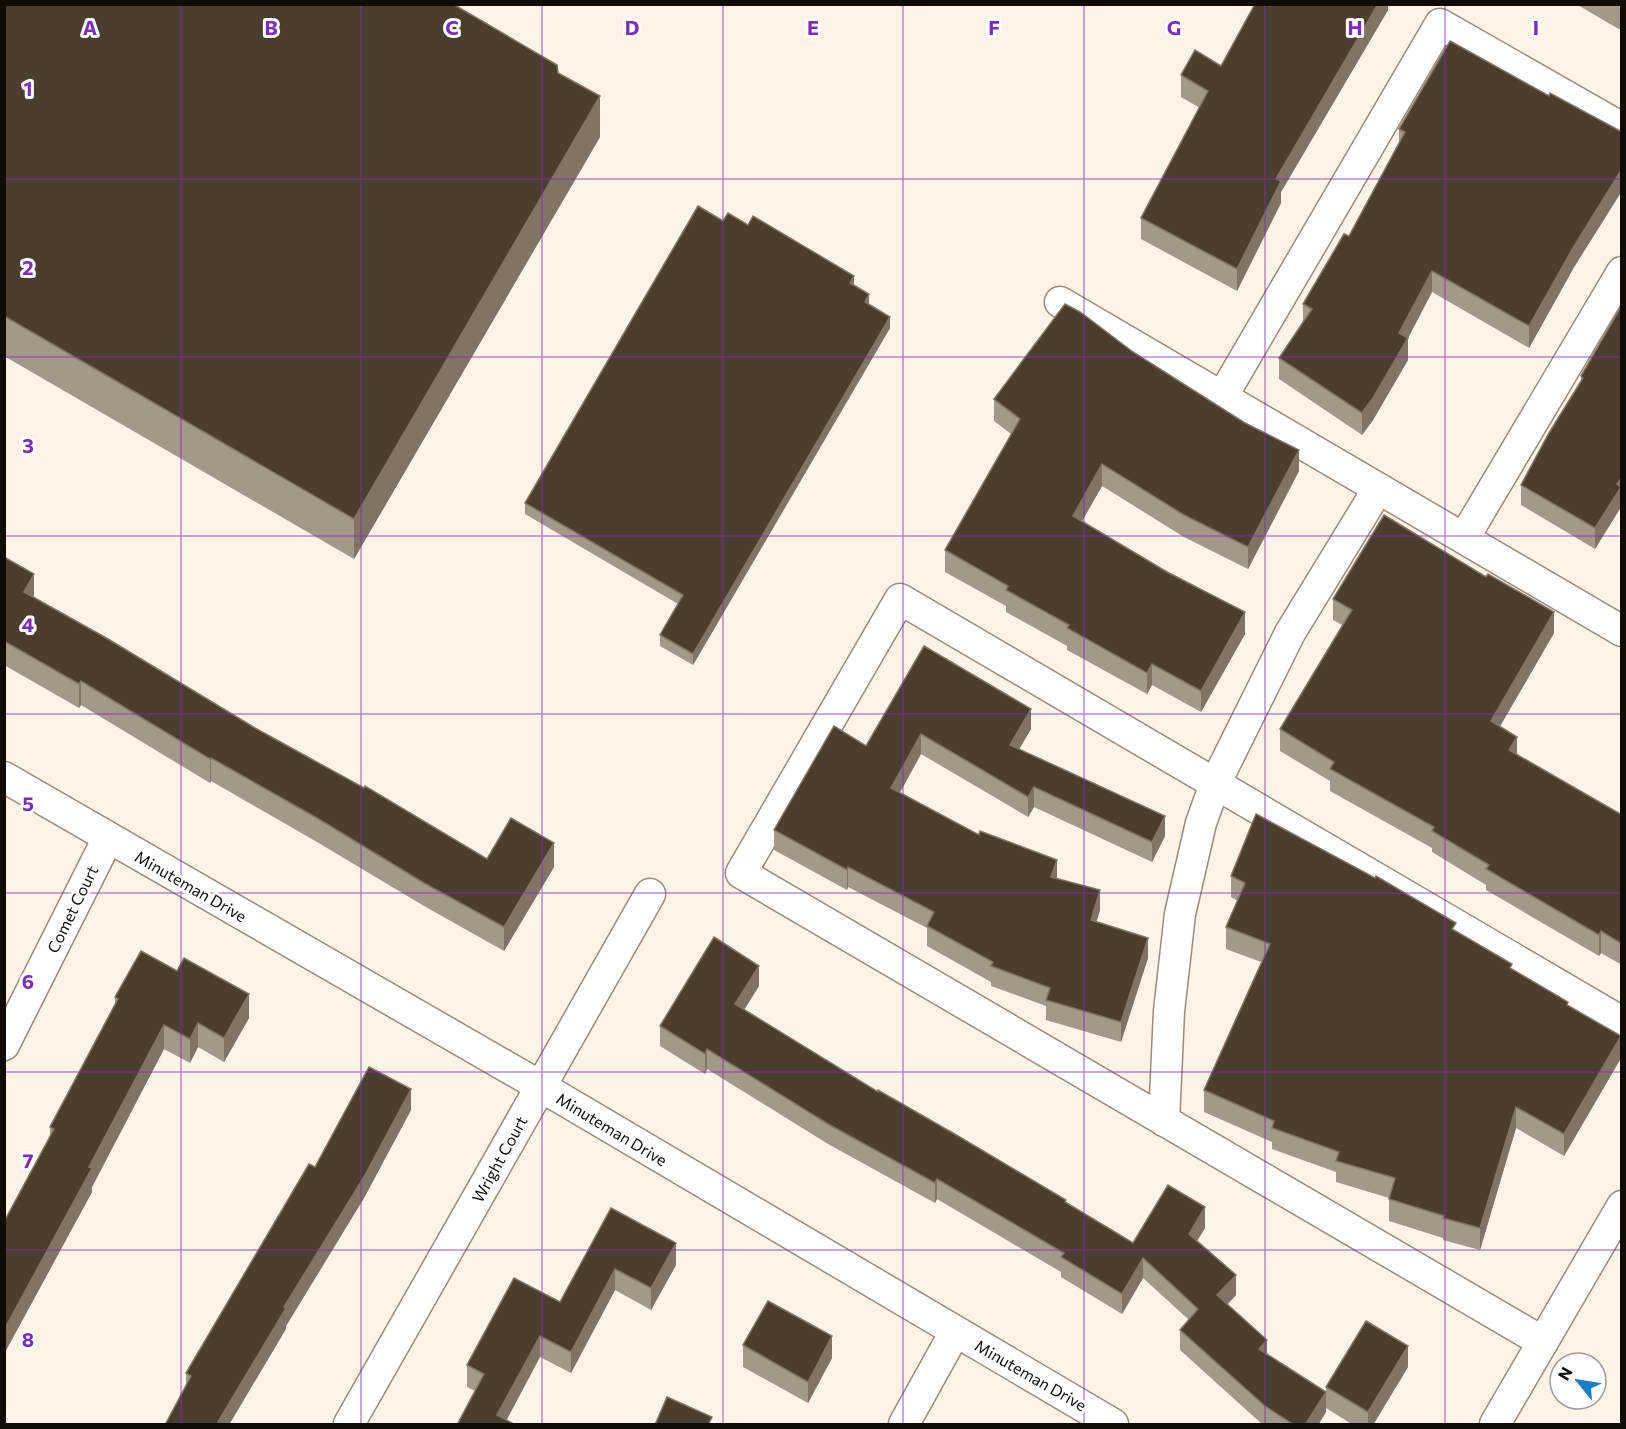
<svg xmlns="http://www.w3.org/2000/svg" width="1626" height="1429" viewBox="0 0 1626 1429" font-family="Commissioner,sans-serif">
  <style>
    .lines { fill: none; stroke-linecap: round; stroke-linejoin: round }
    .street-casing { stroke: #9b8b7a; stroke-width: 33 }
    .street { stroke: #fff; stroke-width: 30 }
    .wall { fill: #a4988b }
    .shaded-wall { fill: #817466 }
    .building { fill: #4c3e2f; stroke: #817466; stroke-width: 1.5 }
    .grid { fill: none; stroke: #7b2cbf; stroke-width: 1.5; stroke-opacity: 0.55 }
    .labels { text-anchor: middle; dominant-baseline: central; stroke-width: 6; stroke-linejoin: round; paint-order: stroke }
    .street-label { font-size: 16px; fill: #110b06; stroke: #fff }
    .grid-label { font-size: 20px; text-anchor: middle; font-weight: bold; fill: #7b2cbf; stroke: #fff; stroke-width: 6; stroke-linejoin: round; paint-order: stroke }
  </style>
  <rect width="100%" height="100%" fill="#fdf3e7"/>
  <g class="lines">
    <!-- street casing -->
    <g class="street-casing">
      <g id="street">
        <path d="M1060 302 1622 631"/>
        <path d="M1222 397 1440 24 1622 128"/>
        <path d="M1464 538 1622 272"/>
        <path d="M4 777 540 1086 1113 1424"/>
        <path d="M4 1045 108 838"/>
        <path d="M1164 1121 1169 1011 1180 914 1201 823 1215 784 1290 633 1378 489"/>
        <path d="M1543 1342 741 873 900 599 1622 1022"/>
        <path d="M349 1424 650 894"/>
        <path d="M904 1424 955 1332"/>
        <path d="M1495 1424 1622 1206"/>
      </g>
    </g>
    <!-- street -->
    <use href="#street" class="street"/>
  </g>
  <!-- wall -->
  <g class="wall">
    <path d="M4 4 558 73 600 137 354 559 4 356Z"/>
    <path d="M1388 4V10L1281 192V203L1237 291 1141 239V218L1200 108 1181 97V75L1221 66 1270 6Z"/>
    <path d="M1576 4H1622V31Z"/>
    <path d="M1450 41 1573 269 1529 348 1432 292 1408 338V360L1373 420 1362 435 1279 379V358L1303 322V304L1349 236 1399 144V129Z"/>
    <path d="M723 221 854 286 869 304 890 328 693 665 660 646V635L678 604 525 514V503Z"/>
    <path d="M1622 305V498L1621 507 1595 549 1521 505V485L1581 382V376Z"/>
    <path d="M1133 352 1299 471 1248 569 1184 537 1102 486 1082 521 1245 634 1201 712 1152 685 1147 694 1067 650V646L1006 612V606L945 572V550L1011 434 994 421V399Z"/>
    <path d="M4 557 34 598 255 728 487 859 554 867 504 951 424 906 317 842 211 781 210 783 81 705 79 708 4 665Z"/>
    <path d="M1333 599 1554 633 1500 726 1517 755 1622 815V965L1601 953 1599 956 1486 890V885L1432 852V848L1330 791V781L1280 751V729L1342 625 1333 620Z"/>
    <path d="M924 646 1031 729 1019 749 1165 836 1152 862 1034 807 1028 817 921 754 900 793 1057 879 1100 910 1096 922 1148 958 1121 1042 1046 1020V1006L991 986V982L927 946V928L848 887 847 890 774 850V830L866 746Z"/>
    <path d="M1231 876 1456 931 1512 970 1568 1006 1621 1058 1564 1156 1516 1128 1480 1250 1443 1240V1238L1389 1221V1198L1336 1182V1172L1272 1149V1142L1204 1112V1090L1261 962 1226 949V927L1238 901 1231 897Z"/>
    <path d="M759 986 744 1010 878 1092 1133 1243 1205 1228 1197 1241 1236 1295 1227 1304 1267 1354 1326 1412 1318 1425H1263L1180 1350V1330L1189 1320 1143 1278 1122 1314 1061 1277V1272L937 1199 935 1203 828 1144 707 1069 705 1074 660 1046V1026Z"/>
    <path d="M115 997 249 1018 224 1062 198 1047 190 1063 164 1049 92 1187V1192L4 1354V1222L50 1136V1127L115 1004Z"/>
    <path d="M411 1110 364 1198 286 1326V1329L186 1386V1373L315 1167Z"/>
    <path d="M611 1208 676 1243V1265L651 1310 615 1290 571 1373 540 1357 506 1420 512 1423V1425H457L475 1391 467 1387V1365L514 1278 560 1302Z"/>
    <path d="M743 1345 832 1358 808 1403 743 1367Z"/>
    <path d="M1408 1367 1373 1425H1353L1326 1408V1387Z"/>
  </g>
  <!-- shaded-wall -->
  <g class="shaded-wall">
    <path d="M1378 4H1388V10L1281 192V203L1237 291V269L1276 179Z"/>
    <path d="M600 96V137L354 559V519Z"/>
    <path d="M1622 169V191L1573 269 1529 348V326L1573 248Z"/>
    <path d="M1432 271V292L1406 342 1408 338V360L1373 420 1362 435V413L1399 333Z"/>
    <path d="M854 276V286L850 283Z"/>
    <path d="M869 294V305L865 302Z"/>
    <path d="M890 317V328L693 665V654Z"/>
    <path d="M1299 450V471L1248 569V547Z"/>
    <path d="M1102 464V486L1073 537V516Z"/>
    <path d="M1622 477 1621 507 1595 549V528L1617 484Z"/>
    <path d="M34 574V598L24 592Z"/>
    <path d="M1245 612V634L1201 712V691Z"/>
    <path d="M1554 612V633L1491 742V721Z"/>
    <path d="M1152 664V685L1147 694V673Z"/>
    <path d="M81 681V705L79 708V684Z"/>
    <path d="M1031 709V729L1010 765V745Z"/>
    <path d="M921 734V754L891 808V788Z"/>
    <path d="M1517 737V758L1509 750Z"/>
    <path d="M211 758V781L210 783V759Z"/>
    <path d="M1034 787V807L1028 817V797Z"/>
    <path d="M1165 816V836L1152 862V842Z"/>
    <path d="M554 843V867L504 951V927Z"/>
    <path d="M1057 860V880L1051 877Z"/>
    <path d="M848 867V887L847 890V870Z"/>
    <path d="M1100 890V910L1091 940V920Z"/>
    <path d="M1601 931V953L1599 956V935Z"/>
    <path d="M1148 938V958L1121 1042V1022Z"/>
    <path d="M759 966V986L735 1024V1004Z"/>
    <path d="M249 994V1018L224 1062V1038Z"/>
    <path d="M198 1023V1047L190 1063V1039Z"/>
    <path d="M164 1025V1049L92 1187V1192L4 1354V1330Z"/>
    <path d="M1621 1036V1058L1564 1156V1134Z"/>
    <path d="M707 1049V1069L705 1074V1054Z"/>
    <path d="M411 1089V1110L364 1198 286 1326V1329L229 1425H218V1422Z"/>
    <path d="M1516 1107V1128L1480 1250V1228Z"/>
    <path d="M937 1179V1199L935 1203V1183Z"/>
    <path d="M1205 1207V1228L1189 1254V1234Z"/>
    <path d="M676 1243V1265L651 1310V1288Z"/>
    <path d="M1143 1258V1278L1122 1314V1294Z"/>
    <path d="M615 1269V1290L571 1373V1352Z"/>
    <path d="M1236 1275V1295L1217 1316V1295Z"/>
    <path d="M540 1336V1357L504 1425 497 1415Z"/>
    <path d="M832 1336V1358L808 1403V1382Z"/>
    <path d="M1267 1340V1360L1259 1349Z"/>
    <path d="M1408 1346V1367L1373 1425H1368V1412Z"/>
    <path d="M1326 1392V1412L1318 1425H1305Z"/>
  </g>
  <!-- building -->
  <g class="building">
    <path d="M4 4H453L557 65 558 73 600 96 354 519 4 316Z"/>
    <path d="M1255 4H1267L1270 6 1271 4H1378L1276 179 1281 181 1237 269 1141 218 1208 91 1181 75 1195 50 1221 66Z"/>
    <path d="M1450 41 1549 96 1550 93 1622 132V169L1573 248 1529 326 1432 271 1399 333 1408 338 1373 398 1362 413 1279 358 1312 309 1303 304 1344 234 1349 236 1405 132 1399 129Z"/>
    <path d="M698 206 723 221 728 213 748 225 753 216 854 276 850 283 869 294 865 302 890 317 693 654 660 635 683 595 525 503Z"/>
    <path d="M1065 304 1080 312 1133 352 1245 423 1299 450 1248 547 1184 515 1102 464 1073 516 1167 572 1245 612 1201 691 1152 664 1147 673 1067 628 1069 625 1006 590 1008 586 945 550 1020 419 994 399Z"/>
    <path d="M1622 305V477L1617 484 1621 487 1595 528 1521 485 1549 433 1583 378 1581 376Z"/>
    <path d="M1384 515 1486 577 1488 574 1554 612 1491 721 1517 737 1509 750 1622 815V944L1601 931 1599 935 1486 869 1489 865 1432 831 1434 827 1330 769 1334 762 1280 729 1352 610 1333 599Z"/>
    <path d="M4 557 34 574 24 592 108 639 255 728 364 788 365 786 487 859 511 818 554 843 504 927 424 883 317 818 211 758 210 759 81 681 79 684 4 641Z"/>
    <path d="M924 646 1031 709 1010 745 1165 816 1152 842 1034 787 1028 797 921 734 891 788 979 835 980 831 1057 860 1051 877 1100 890 1091 920 1148 938 1121 1022 1046 1000 1050 988 991 966 993 962 927 926 934 912 848 867 847 870 774 830 834 726 866 746Z"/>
    <path d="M1256 814 1375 878 1376 876 1456 923 1452 929 1512 964 1510 968 1568 1002 1567 1005 1621 1036 1564 1134 1516 1107 1480 1228 1443 1218 1444 1216 1389 1199 1395 1178 1336 1161 1339 1152 1272 1128 1274 1121 1204 1090 1270 944 1226 927 1245 883 1231 876Z"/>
    <path d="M714 937 759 966 735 1004 878 1092V1090L958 1136 1066 1200 1065 1202 1133 1243 1168 1185 1205 1207 1189 1234 1236 1275 1217 1295 1267 1340 1259 1349 1326 1392 1305 1425H1294L1265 1406 1180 1330 1198 1309 1143 1258 1122 1294 1061 1257 1064 1253 937 1179 935 1183 828 1124 707 1049 705 1054 660 1026Z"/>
    <path d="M141 951 177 971 184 958 249 994 224 1038 198 1023 190 1039 164 1025 89 1167 92 1168 4 1330V1222L54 1129 50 1127 118 999 115 997Z"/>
    <path d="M369 1067 411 1089 364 1177 284 1307 286 1308 218 1422 223 1425H165L191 1376 186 1373 309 1164 315 1167Z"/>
    <path d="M611 1208 676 1243 651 1288 615 1269 571 1352 540 1336 497 1415 512 1423 511 1425H457L484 1374 467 1365 514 1278 560 1302Z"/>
    <path d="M768 1301 832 1336 808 1382 743 1345Z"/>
    <path d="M1366 1321 1408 1346 1368 1412 1326 1387Z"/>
    <path d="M667 1397 712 1417 708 1425H655Z"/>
  </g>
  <!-- grid -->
  <path class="grid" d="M181 4V1424M361 4V1424M542 4V1424M723 4V1424M903 4V1424M1084 4V1424M1265 4V1424M1445 4V1424M4 179H1622M4 357H1622M4 536H1622M4 714H1622M4 893H1622M4 1072H1622M4 1250H1622"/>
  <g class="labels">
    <!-- street labels -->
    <g class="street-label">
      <text transform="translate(191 886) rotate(30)">Minuteman Drive</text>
      <text transform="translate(72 909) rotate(-64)">Comet Court</text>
      <text transform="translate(612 1129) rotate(31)">Minuteman Drive</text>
      <text transform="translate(499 1159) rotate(-61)">Wright Court</text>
      <text transform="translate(1031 1375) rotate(30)">Minuteman Drive</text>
    </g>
  </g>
  <g class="grid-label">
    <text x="90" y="35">A</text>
    <text x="271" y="35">B</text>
    <text x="452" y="35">C</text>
    <text x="632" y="35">D</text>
    <text x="813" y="35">E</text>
    <text x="994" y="35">F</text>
    <text x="1174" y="35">G</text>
    <text x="1355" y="35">H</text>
    <text x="1536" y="35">I</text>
    <text x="28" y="96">1</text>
    <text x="28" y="275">2</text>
    <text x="28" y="453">3</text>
    <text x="28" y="632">4</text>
    <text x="28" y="811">5</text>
    <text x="28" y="989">6</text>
    <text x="28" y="1168">7</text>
    <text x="28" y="1347">8</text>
  </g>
  <!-- border -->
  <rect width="1626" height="1429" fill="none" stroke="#110b06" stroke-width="12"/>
  <!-- north arrow -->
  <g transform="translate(1578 1381) rotate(300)"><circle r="28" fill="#ffffff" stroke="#a09d9b" stroke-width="1.5"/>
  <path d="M0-4.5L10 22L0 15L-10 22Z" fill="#1c7dc9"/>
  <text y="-9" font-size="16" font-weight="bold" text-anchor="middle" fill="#110b06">N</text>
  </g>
</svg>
